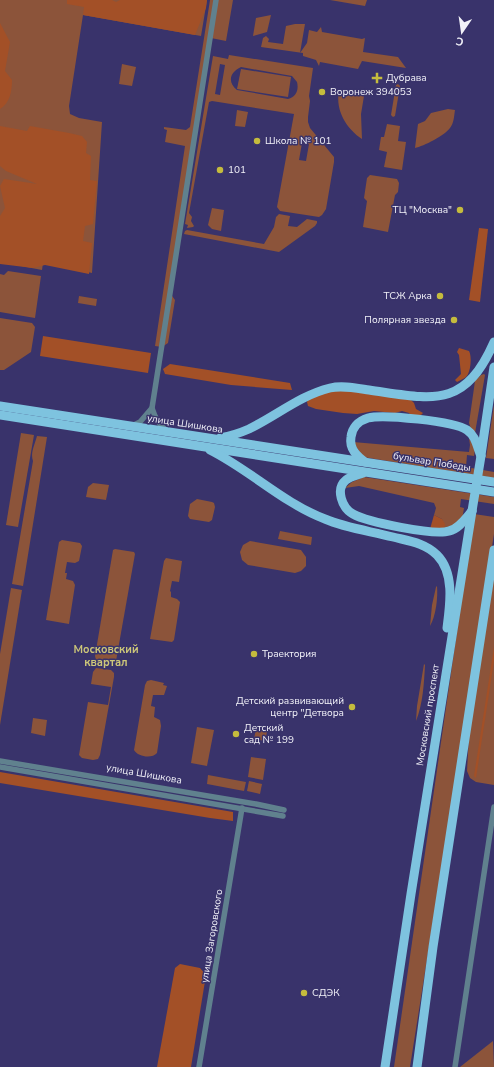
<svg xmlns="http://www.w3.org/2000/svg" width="494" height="1067" viewBox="0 0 494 1067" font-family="'Nunito Sans',sans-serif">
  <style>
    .green { fill: #8c543a; fill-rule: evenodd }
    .forest { fill: #a35027 }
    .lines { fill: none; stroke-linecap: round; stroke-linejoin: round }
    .minor { stroke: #60818e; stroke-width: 5.5 }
    .primary { stroke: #7ec3df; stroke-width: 9 }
    .primary-bridge { stroke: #7ec3df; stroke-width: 9 }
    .poi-dot { fill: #c5bc3d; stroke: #39336b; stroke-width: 1.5 }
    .labels { text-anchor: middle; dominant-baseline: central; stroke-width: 3; stroke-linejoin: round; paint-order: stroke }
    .poi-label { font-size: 10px; fill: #f2f2f9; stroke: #39336b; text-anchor: start }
    .street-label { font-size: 10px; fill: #f2f2f9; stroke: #39336b }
    .neighbourhood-label { font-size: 11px; font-weight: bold; fill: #cdc779; stroke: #39336b }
  </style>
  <rect width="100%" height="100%" fill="#39336b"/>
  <!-- green -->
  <g class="green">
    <path d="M0 0H207L201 36 83 15 69 106 70 114 79 118 102 122 92 273 47 262 43 263 42 270 0 262Z"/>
    <path d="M210 0H233L226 41 211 38 170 293 175 300 168 343 162 347 155 346 185 146 165 142 167 130 164 129V127L186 130 190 127Z"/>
    <path d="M330 0H367L365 6Z"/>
    <path d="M271 15 267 32 253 36 256 18Z"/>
    <path d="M295 24H305L300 53 307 43 309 30 317 32 321 27 322 32 362 39 365 38 363 52 398 57 406 68 362 61 358 69 320 62 319 66 316 60 303 56V53L261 47 263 38 266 36 269 39 268 42 283 44 286 26Z"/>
    <path d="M229 55 313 68 309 96 310 101 308 117V122L310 128 334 157V162L326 209 322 215 319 217 280 211 277 207 294 114 212 101 209 102 189 213 192 217 191 221 194 226 193 227 187 228 188 225 185 224 213 56 228 59ZM220 64 225 65 220 95 215 94ZM241 67 292 76 297 82C299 90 296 97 288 99L237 90C227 82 230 72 241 67ZM302 143 309 144 306 161 299 160Z"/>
    <path d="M122 64 136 67 132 86 119 84Z"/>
    <path d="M241 69 291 77 288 97 237 89Z"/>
    <path d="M398 84 400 86 395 116 393 117 391 115 396 85Z"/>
    <path d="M339 91 364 96 361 114 362 139C347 129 335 111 339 91Z"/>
    <path d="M448 109 455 110C454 116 454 123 450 128 444 136 424 146 415 148L418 124 425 121 431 113Z"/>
    <path d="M237 110 248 112 245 127 235 126Z"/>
    <path d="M387 124 400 126 398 141 406 142 402 170 384 167 387 152 379 150 381 137H384Z"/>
    <path d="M370 175 397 179 399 183 398 192 395 195 388 232 363 227 367 201 364 198 367 178Z"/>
    <path d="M212 208 224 210 221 231 212 229 208 225Z"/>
    <path d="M279 214 290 216 288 226 297 227 307 219 317 221V223L315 226 279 252 184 234 185 231 187 230 264 244 274 227 276 217Z"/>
    <path d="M8 271 41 276 35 318 0 312V274L4 275Z"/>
    <path d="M79 296 97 299 96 306 78 303Z"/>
    <path d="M0 318 32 323 35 327 31 352 4 370H0Z"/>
    <path d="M484 374 485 375 475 433 472 432 469 423 475 381 481 375Z"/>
    <path d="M494 405V459L486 458Z"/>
    <path d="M21 433 34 435 18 527 6 525Z"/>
    <path d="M37 436 47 437 23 586 12 584 33 461C30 453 35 444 37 436Z"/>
    <path d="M469 438 475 449 474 456 467 455 466 467 494 472V478L363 457 353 442 469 452 470 445Z"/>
    <path d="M364 477 494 497V504L461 499 460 507 464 508 462 520 444 530 442 519 434 515 436 508 434 503 359 486 345 488 352 482Z"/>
    <path d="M93 483 109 485 106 500 86 497 88 487Z"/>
    <path d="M197 499 212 502 214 503 215 507 212 520 209 522 190 519 188 516 190 504Z"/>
    <path d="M474 514 494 517V534L410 1067H394Z"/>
    <path d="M280 531 312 537 311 545 278 539Z"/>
    <path d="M62 540 80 543 82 546 79 561 75 563 67 562 65 573H67L66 579 73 581 75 585 69 624 46 620 59 542Z"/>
    <path d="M250 541 301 550 306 557V566L301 571 295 573 248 565 242 560 240 552 243 545Z"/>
    <path d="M115 549 134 552 135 554 116 661 115 663C109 665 101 664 96 660L95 656 113 550Z"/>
    <path d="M166 558 182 561 179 582 172 581 170 591 171 592V597L177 599 180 602 174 640 172 642 150 639 164 561Z"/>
    <path d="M494 560V785L476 782 470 778 467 771 469 735Z"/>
    <path d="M437 586C438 597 436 616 430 626L432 605 436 587Z"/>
    <path d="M11 588 22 590 0 725V654Z"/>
    <path d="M424 664 425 665C424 683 423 704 416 721L417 706Z"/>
    <path d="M96 668 111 670 114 673V677L100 755 98 759 93 760 82 758 79 755 88 702 108 705 111 687 91 684 93 672Z"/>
    <path d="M151 680 164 683 163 685 167 686 164 695H153L151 706 155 707 154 717 160 720 161 726 157 753C152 759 138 757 134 750L145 685 147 681Z"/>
    <path d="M33 718 47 720 45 736 31 733Z"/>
    <path d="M197 727 214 730 207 766 191 763Z"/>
    <path d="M256 729 267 732 265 741 254 739Z"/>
    <path d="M251 757 266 759 263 780 248 777Z"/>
    <path d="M208 775 246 782 244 791 207 784Z"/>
    <path d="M249 781 262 784 260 794 247 791Z"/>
    <path d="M493 1041 494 1067H460Z"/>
  </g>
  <!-- forest -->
  <g class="forest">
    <path d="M67 0H112L116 2 120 0H207L206 8 195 35 83 15 84 7 67 4Z"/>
    <path d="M0 23 10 42 5 71 12 80C12 91 10 103 0 109Z"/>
    <path d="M0 126 27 131 30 126 69 133 82 136 87 142 86 153 91 156 90 180 97 181 93 224 85 226 83 241 92 243 89 274 45 265 33 268 0 264V216L5 208 0 186 4 179 37 184 6 171 0 166Z"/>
    <path d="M479 228 488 229 480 302 469 300Z"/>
    <path d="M43 336 151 353 148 373 40 356Z"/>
    <path d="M459 348 469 351C472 356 471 372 466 377 464 379 460 380 457 382L455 380 461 374 459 355 457 352Z"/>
    <path d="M170 364 290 383 292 390 231 385 165 374 163 369Z"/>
    <path d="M334 389 410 399 414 403 416 409 423 413 421 415 411 416 409 413 402 411 395 413 374 411 357 414 343 413 316 409 308 406 307 402 309 398Z"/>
    <path d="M434 515 442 519 445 524 444 530 430 529Z"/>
    <path d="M494 647V661L476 778 474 776Z"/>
    <path d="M0 772 233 812V821L210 818 0 783Z"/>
    <path d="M180 964 200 968 206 975 191 1067H157L175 968Z"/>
  </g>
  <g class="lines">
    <!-- minor -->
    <g class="minor">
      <path d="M152 408 216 0"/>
      <path d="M132 426 140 422 152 408C155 417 158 424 166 430"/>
      <path d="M0 761 256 804 284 810"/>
      <path d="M0 767 283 816"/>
      <path d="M199 1067 242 808"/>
      <path d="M455 1067 494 807"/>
    </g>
    <!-- primary -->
    <g class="primary">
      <path d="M0 406 494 482"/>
      <path d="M0 415 494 492"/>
      <path d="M220 438C230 436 240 433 249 429 276 416 301 395 330 388 342 385 356 388 369 390 433 399 464 410 494 342"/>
      <path d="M210 450C250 470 283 503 325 519 346 528 370 531 393 537 409 541 425 543 437 555 455 573 450 605 447 628"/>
      <path d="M481 455 494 367"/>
      <path d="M365 462C357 456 349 449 351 437 352 428 358 421 368 418 383 414 454 421 467 430 476 436 477 447 481 456"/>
      <path d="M363 473C358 475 351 476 346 480 335 489 342 508 353 514 367 522 435 536 449 531 459 529 466 518 472 511"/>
      <path d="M385 1067 411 894 472 511"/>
      <path d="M417 1067 433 947 494 550"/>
    </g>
    <!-- primary-bridge -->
    <path class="primary-bridge" d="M472 511 481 456"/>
  </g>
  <!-- markers -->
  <g class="poi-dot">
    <path d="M375 72h4v4h4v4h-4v4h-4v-4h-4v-4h4z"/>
    <circle cx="322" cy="92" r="4"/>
    <circle cx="257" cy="141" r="4"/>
    <circle cx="220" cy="170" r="4"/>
    <circle cx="460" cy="210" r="4"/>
    <circle cx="440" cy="296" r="4"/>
    <circle cx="454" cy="320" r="4"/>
    <circle cx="254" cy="654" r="4"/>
    <circle cx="352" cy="707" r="4"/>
    <circle cx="236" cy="734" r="4"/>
    <circle cx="304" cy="993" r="4"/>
  </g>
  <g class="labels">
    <!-- poi labels -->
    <g class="poi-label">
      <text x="386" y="78">Дубрава</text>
      <text x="330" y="92">Воронеж 394053</text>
      <text x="265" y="141">Школа № 101</text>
      <text x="228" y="170">101</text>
      <text x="452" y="210" text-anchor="end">ТЦ "Москва"</text>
      <text x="432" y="296" text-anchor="end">ТСЖ Арка</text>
      <text x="446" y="320" text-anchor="end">Полярная звезда</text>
      <text x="262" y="654">Траектория</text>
      <text x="344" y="701" text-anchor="end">Детский развивающий<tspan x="344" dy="12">центр "Детвора</tspan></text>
      <text x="244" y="728">Детский<tspan x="244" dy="12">сад № 199</tspan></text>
      <text x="312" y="993">СДЭК</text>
    </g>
    <!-- street labels -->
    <g class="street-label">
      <text transform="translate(185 424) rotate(9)">улица Шишкова</text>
      <text transform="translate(432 462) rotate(9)">бульвар Победы</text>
      <text transform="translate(428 715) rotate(-81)">Московский проспект</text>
      <text transform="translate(144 774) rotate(10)">улица Шишкова</text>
      <text transform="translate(212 936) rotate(-81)">улица Загоровского</text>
    </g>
    <!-- neighbourhood labels -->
    <g class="neighbourhood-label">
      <text x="106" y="649">Московский<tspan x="106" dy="13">квартал</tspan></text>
    </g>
  </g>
  <!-- north arrow -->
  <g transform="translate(462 32) rotate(193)" stroke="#39336b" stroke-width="3" paint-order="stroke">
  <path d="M0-3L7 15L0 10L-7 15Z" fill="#f2f2f9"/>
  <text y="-6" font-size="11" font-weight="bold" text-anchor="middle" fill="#f2f2f9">С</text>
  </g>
</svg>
